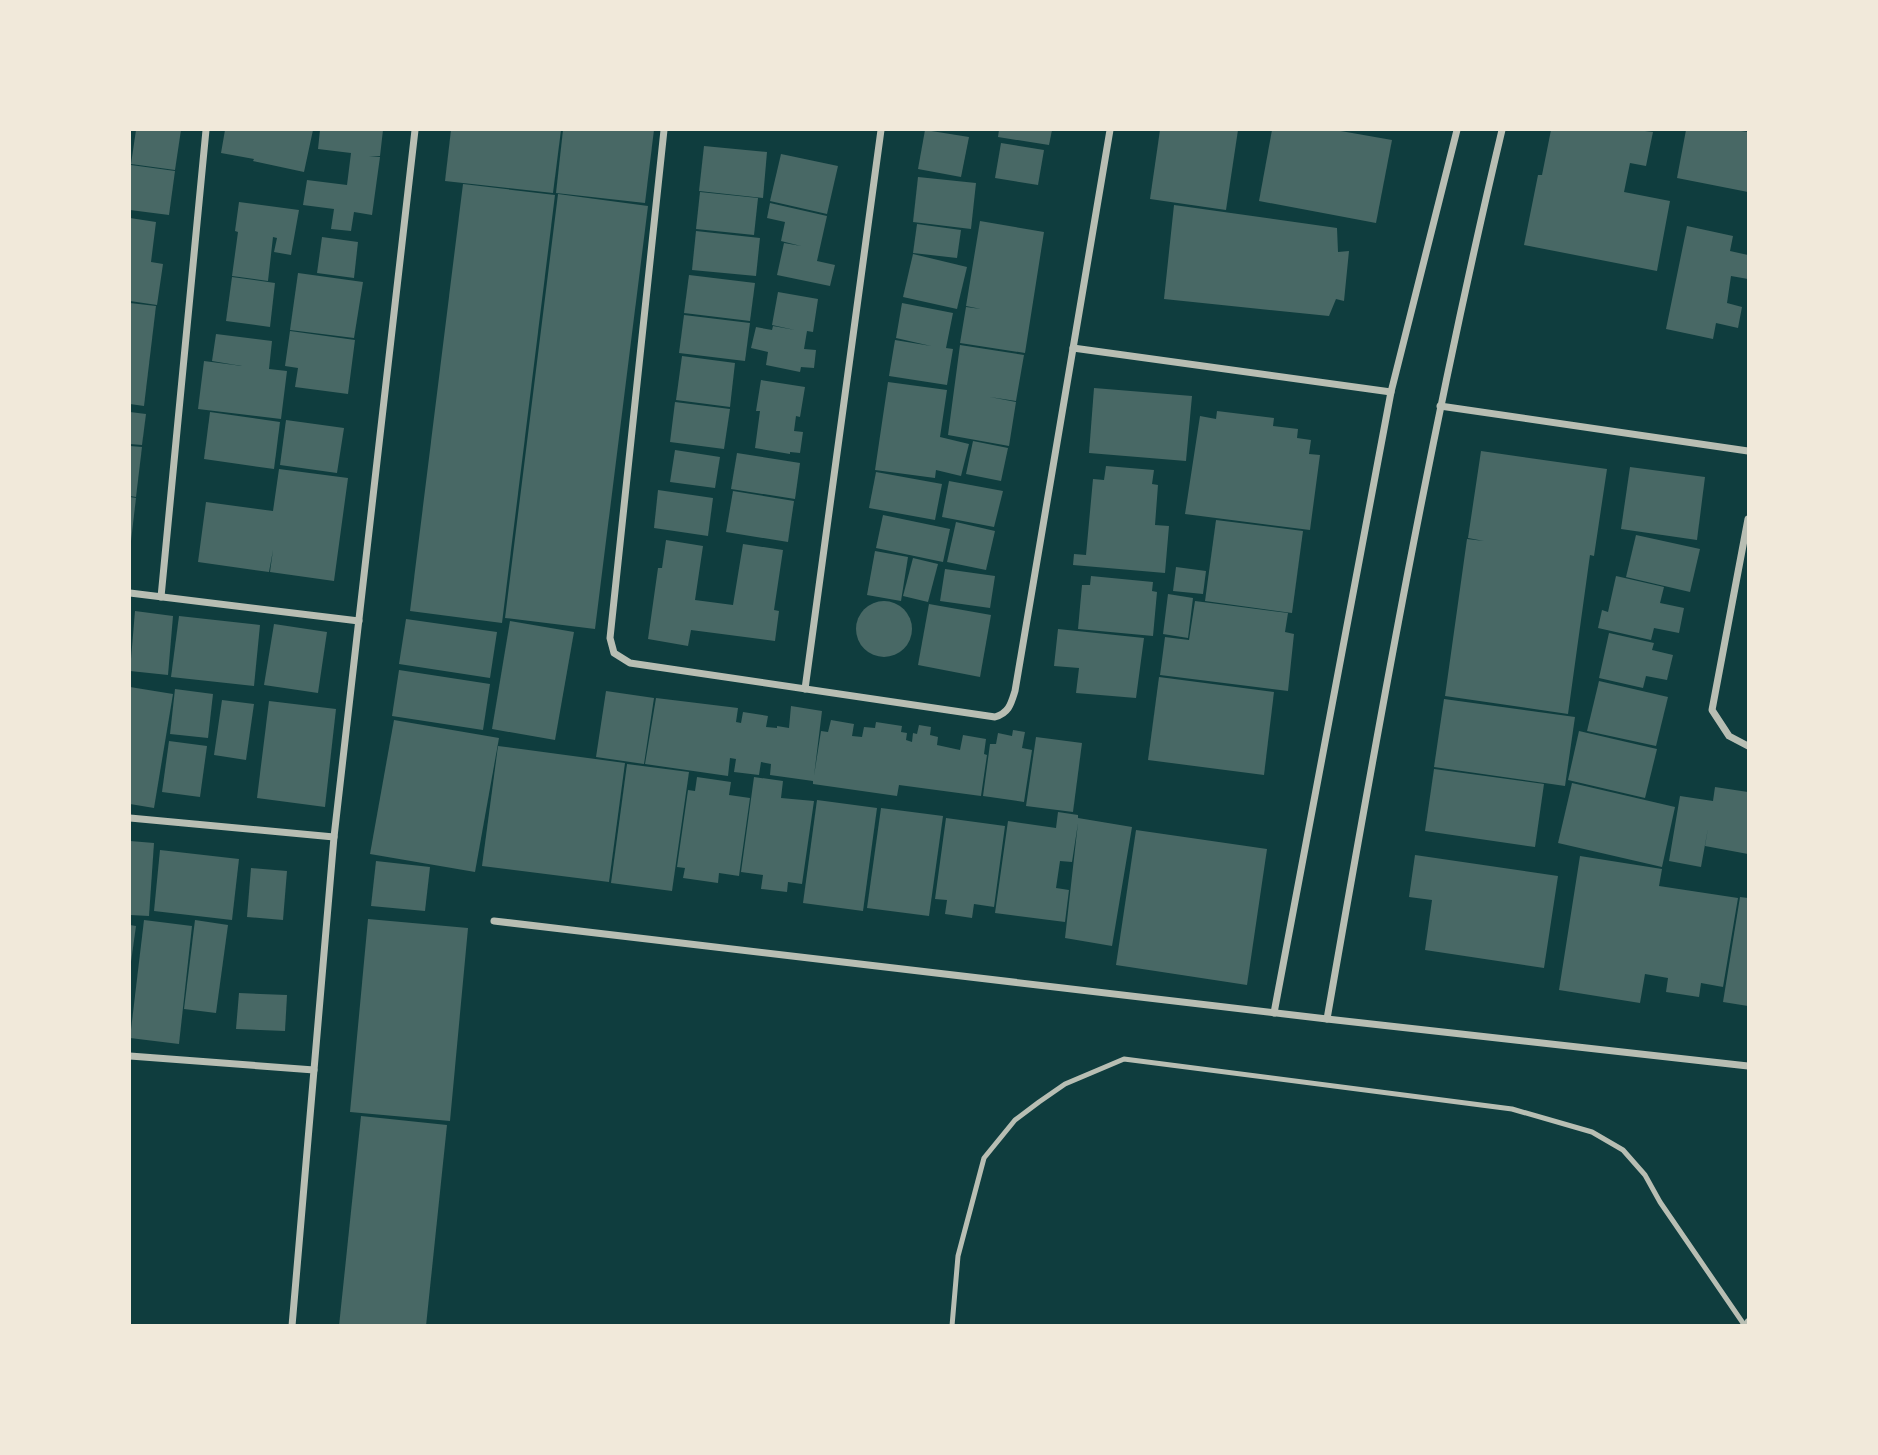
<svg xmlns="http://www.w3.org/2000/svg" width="1878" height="1455" viewBox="0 0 1878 1455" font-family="Lato,sans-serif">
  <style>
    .building { fill: #486865 }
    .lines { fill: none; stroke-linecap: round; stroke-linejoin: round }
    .service { stroke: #b8beb3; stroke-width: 5 }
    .minor { stroke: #b8beb3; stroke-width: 7 }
  </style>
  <rect width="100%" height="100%" fill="#0f3d3e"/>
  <!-- building -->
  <g class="building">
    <path d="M136 130H181L175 170 131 164Z"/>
    <path d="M225 130H313L304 172 253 161 254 159 221 153Z"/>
    <path d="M320 130H383L380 156H369L380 157 372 215 354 212 351 231 331 229 334 209 303 205 307 180 347 185 351 153 318 149Z"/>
    <path d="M451 130H561L553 193 445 181Z"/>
    <path d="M563 130H654L645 203 556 193Z"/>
    <path d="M925 130 969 137 961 177 918 169Z"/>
    <path d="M999 130H1052L1049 145 998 137Z"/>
    <path d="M1160 130H1238L1226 210 1150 199Z"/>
    <path d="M1272 130H1335L1392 140 1376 223 1259 201Z"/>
    <path d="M1551 130H1637L1653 132 1646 166 1630 163 1624 192 1670 201 1657 271 1524 245 1538 175H1542Z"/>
    <path d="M1686 130H1734L1748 132V192L1677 178Z"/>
    <path d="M1001 143 1044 150 1038 185 995 178Z"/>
    <path d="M704 146 767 152 763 198 699 191Z"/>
    <path d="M781 154 838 166 827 214 770 201Z"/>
    <path d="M131 165 175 171 169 215 130 210Z"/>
    <path d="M918 177 976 183 971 229 913 222Z"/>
    <path d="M463 184 555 195 502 623 410 611Z"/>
    <path d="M700 192 758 198 754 235 696 229Z"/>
    <path d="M558 194 648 206 595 629 505 618Z"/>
    <path d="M239 202 299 210 291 255 274 252 277 238 273 237 268 281 232 276 238 232 235 231Z"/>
    <path d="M770 203 827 216 817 261 835 265 830 286 777 275 784 243 801 246 781 241 785 222 767 218Z"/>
    <path d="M1174 205 1337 228 1338 252 1349 251 1344 301 1336 299 1329 316 1164 299Z"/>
    <path d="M130 218 156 222 151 262 163 264 157 305 130 301Z"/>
    <path d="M980 221 1044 232 1025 353 960 343 966 307 981 309 966 306Z"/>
    <path d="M917 224 961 230 957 258 913 253Z"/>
    <path d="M1687 226 1733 236 1730 251 1748 255V279L1731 276 1727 303 1742 307 1738 328 1716 323 1713 339 1666 329Z"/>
    <path d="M696 231 760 238 756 276 692 270Z"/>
    <path d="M322 237 358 242 354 278 317 273Z"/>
    <path d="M913 254 967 267 957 309 903 297Z"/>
    <path d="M298 273 363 282 354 338 290 330Z"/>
    <path d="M689 275 755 283 750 321 684 313Z"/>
    <path d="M232 277 275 283 270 327 226 321Z"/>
    <path d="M778 292 818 299 813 332 807 331 804 349 816 350 814 368 801 367 800 372 766 365 768 352 751 348 756 327 772 330 773 326 795 330 772 325Z"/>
    <path d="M130 303 156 306 144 406 130 404Z"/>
    <path d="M902 303 953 313 946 348 953 349 947 385 889 376 895 340 931 346 896 338Z"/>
    <path d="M684 315 750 323 745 361 679 353Z"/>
    <path d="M290 331 355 340 348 394 295 387 298 368 285 366Z"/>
    <path d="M216 334 272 341 269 369 287 371 281 419 198 409 204 361 242 366 212 361Z"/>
    <path d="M960 345 1024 355 1016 401 990 397 1016 402 1009 446 948 435Z"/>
    <path d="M682 356 735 363 730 407 676 400Z"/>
    <path d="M761 380 805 387 800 417 796 416 794 431 803 432 800 453 790 452V454L755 448 760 411H756Z"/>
    <path d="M888 382 947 390 940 437 969 444 961 476 936 470 935 478 875 470Z"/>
    <path d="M1094 388 1192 396 1186 461 1089 453Z"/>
    <path d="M675 402 730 409 724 449 670 442Z"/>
    <path d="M1217 411 1274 418 1273 426 1298 429 1297 438 1311 440 1309 454 1320 455 1310 530 1185 514 1200 416 1216 419Z"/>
    <path d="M130 412 146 414 142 445 130 444Z"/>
    <path d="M210 412 280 422 274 469 204 459Z"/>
    <path d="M286 420 344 428 337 473 280 465Z"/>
    <path d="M973 441 1008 448 1001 481 966 474Z"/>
    <path d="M130 446 142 447 136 497 130 496Z"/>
    <path d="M675 450 720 457 715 488 670 482Z"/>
    <path d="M1481 451 1607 469 1594 556 1590 555 1568 714 1445 696 1467 539 1484 541 1468 538Z"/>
    <path d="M737 453 800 463 795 499 731 489Z"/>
    <path d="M1106 466 1154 470 1152 484 1158 485 1155 525 1169 526 1165 573 1073 565 1074 554 1086 555 1093 479 1104 480Z"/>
    <path d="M1630 467 1705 477 1697 540 1621 529Z"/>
    <path d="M279 469 348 478 334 581 270 572 273 550 269 572 198 562 206 502 273 511Z"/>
    <path d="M876 472 942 484 935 520 869 508Z"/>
    <path d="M949 481 1003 491 994 527 942 517Z"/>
    <path d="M658 490 713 498 708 536 654 528Z"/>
    <path d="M733 491 794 501 788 542 726 532Z"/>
    <path d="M130 497 136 498 131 541H130Z"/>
    <path d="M883 515 950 529 943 562 876 548Z"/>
    <path d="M1216 520 1303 531 1292 613 1205 601Z"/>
    <path d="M956 522 995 531 986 570 947 562Z"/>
    <path d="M1636 535 1700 549 1690 592 1626 577Z"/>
    <path d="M666 540 703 546 695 600 733 605 743 544 783 550 774 610 779 611 775 641 691 630 688 646 648 639 658 568H662Z"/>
    <path d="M875 551 908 557 901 601 867 595Z"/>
    <path d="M913 558 938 564 928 602 903 596Z"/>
    <path d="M1176 567 1206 571 1203 594 1173 591Z"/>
    <path d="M945 569 995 576 990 608 940 601Z"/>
    <path d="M1091 576 1153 582 1152 591 1157 592 1153 636 1078 629 1082 585H1090Z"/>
    <path d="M1616 576 1664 587 1660 603 1684 608 1679 633 1654 628 1651 640 1598 628 1602 610 1608 612Z"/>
    <path d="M1168 594 1193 598 1188 638 1163 634Z"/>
    <path d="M1195 601 1288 613 1285 632 1294 634 1288 691 1160 675 1165 637 1189 640Z"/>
    <circle cx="884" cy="629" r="28"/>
    <path d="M929 604 991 615 980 677 918 665Z"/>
    <path d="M135 611 173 616 168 675 130 671Z"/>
    <path d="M179 616 260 625 254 686 171 677Z"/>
    <path d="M406 619 497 632 490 678 399 664Z"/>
    <path d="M510 621 574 632 555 740 492 729Z"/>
    <path d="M274 624 327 632 318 693 264 685Z"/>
    <path d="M1058 629 1144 638 1136 698 1076 693 1079 668 1054 666Z"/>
    <path d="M1609 633 1654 643 1652 650 1673 655 1667 680 1646 676 1643 688 1599 678Z"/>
    <path d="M399 670 490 684 483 730 392 716Z"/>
    <path d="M1159 677 1274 692 1264 775 1148 760Z"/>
    <path d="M1599 681 1668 697 1656 746 1587 731Z"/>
    <path d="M130 687 173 694 154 808 130 804Z"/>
    <path d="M175 689 213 694 208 738 170 734Z"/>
    <path d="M606 691 654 698 644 764 596 757Z"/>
    <path d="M656 698 738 708 736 722 741 723 743 712 768 716 766 727 777 728V726L789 728 791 706 822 711 814 776 821 731 828 732 831 720 854 724 852 736 862 737 864 727 875 728 876 722 902 726 901 732 907 733 906 740 912 742 913 733 917 734 919 725 931 727 930 735 938 737 937 745 960 750 963 735 986 739 984 754 987 755 981 796 899 785 897 796 813 784V781L770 775 771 764 761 762 759 775 734 772 736 759 730 758 728 776 645 764Z"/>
    <path d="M1444 699 1575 717 1565 786 1434 767Z"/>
    <path d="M222 700 254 704 246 760 214 755Z"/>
    <path d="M269 701 336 709 325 807 257 798Z"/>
    <path d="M394 720 499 738 475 872 370 854Z"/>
    <path d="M1013 730 1025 732 1022 748 1032 750 1024 802 983 796 990 744H996L998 733 1012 736Z"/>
    <path d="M1579 731 1657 749 1645 798 1568 780Z"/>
    <path d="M1036 737 1082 743 1073 812 1026 806Z"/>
    <path d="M169 741 207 746 200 797 162 792Z"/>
    <path d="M498 746 625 763 609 882 482 866Z"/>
    <path d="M627 764 689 772 672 891 611 883Z"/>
    <path d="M1434 769 1544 784 1535 847 1425 831Z"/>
    <path d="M697 777 731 782 729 795 750 798 739 876 719 873 718 883 683 878 685 868 677 867 688 790 695 791Z"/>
    <path d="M754 777 783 781 781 798 814 801 802 884 788 882 787 892 761 889 763 875 741 872Z"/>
    <path d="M1572 783 1675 807 1662 867 1558 843Z"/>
    <path d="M1715 787 1748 792V854L1705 846 1708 828 1701 867 1669 861 1680 796 1713 801Z"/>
    <path d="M817 800 877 808 863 911 803 903Z"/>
    <path d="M881 808 943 816 929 916 867 908Z"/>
    <path d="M1058 812 1078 815V818L1132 827 1112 946 1065 938 1078 823 1072 862 1060 861 1056 888 1069 890 1065 922 995 913 1008 821 1056 828Z"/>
    <path d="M946 818 1005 826 994 907 974 904 972 918 945 914 947 900 935 899Z"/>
    <path d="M1136 830 1267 849 1247 985 1116 965Z"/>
    <path d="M130 841 154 843 149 916 130 915Z"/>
    <path d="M160 850 239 859 232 920 154 911Z"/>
    <path d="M1415 855 1558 876 1544 968 1425 950 1432 900 1409 897Z"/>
    <path d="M1580 856 1662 869 1659 886 1738 898 1723 987 1701 983 1699 997 1666 992 1668 978 1645 974 1640 1003 1559 990Z"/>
    <path d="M376 861 430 867 425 911 371 906Z"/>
    <path d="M251 868 287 871 283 920 247 917Z"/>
    <path d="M1740 897 1748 898V1006L1723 1002Z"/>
    <path d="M368 919 468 928 450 1121 350 1112Z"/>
    <path d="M144 920 192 926 179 1044 130 1038Z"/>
    <path d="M195 920 228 925 216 1013 184 1009Z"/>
    <path d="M130 925 136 926 131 962H130Z"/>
    <path d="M239 993 287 995 285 1031 236 1029Z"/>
    <path d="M361 1116 447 1125 426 1326H339Z"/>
  </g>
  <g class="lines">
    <!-- service -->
    <path class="service" d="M952 1326 958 1256 984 1158 1015 1120 1039 1102 1065 1084 1124 1059 1512 1109 1592 1132 1623 1150 1645 1175 1660 1202 1745 1326"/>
    <!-- minor -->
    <g class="minor">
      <path d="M664 130 610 638 614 653 630 663 995 717C1009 713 1011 704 1015 691L1110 130"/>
      <path d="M1073 348 1391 392"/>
      <path d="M1440 406 1748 451"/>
      <path d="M1748 519 1712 710 1729 736 1748 746"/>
      <path d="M130 593 359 621"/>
      <path d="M161 597 206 130"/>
      <path d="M805 689 881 130"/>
      <path d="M130 818 334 837"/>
      <path d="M494 921 1327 1019 1748 1066"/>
      <path d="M1274 1013 1391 392 1457 130"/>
      <path d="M1327 1019C1379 721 1432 424 1502 130"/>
      <path d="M130 1056 314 1070"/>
      <path d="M292 1326 334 837 415 130"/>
      <path d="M1746 1326 1748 1322"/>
    </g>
  </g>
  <!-- border -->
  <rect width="1878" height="1455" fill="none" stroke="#f1e9da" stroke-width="262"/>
</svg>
